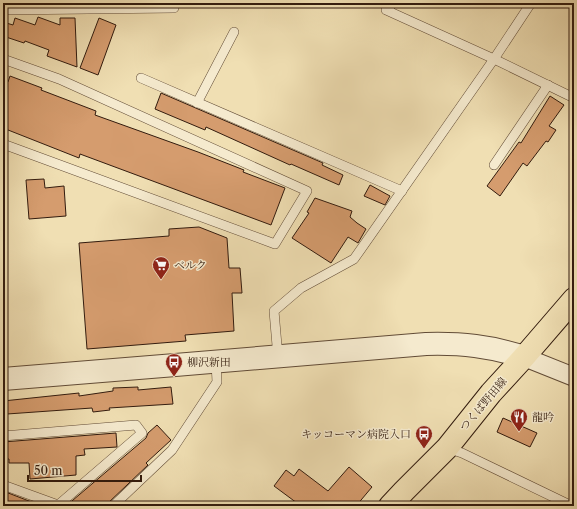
<svg xmlns="http://www.w3.org/2000/svg" width="577" height="509" viewBox="0 0 577 509" font-family="'Libre Caslon Text','Noto Serif JP',serif">
  <style>
    .building { fill: #d59c6e; stroke: #321b0e }
    .lines { fill: none; stroke-linecap: round; stroke-linejoin: round }
    .service-casing { stroke: #624c37; stroke-width: 10 }
    .minor-casing { stroke: #624c37; stroke-width: 20 }
    .tertiary-casing { stroke: #624c37; stroke-width: 24 }
    .primary-casing { stroke: #321b0e; stroke-width: 24 }
    .service { stroke: #f5eace; stroke-width: 9 }
    .minor { stroke: #f5eace; stroke-width: 18 }
    .tertiary { stroke: #f5eace; stroke-width: 22 }
    .primary { stroke: #f0dfb3; stroke-width: 22 }
    .labels { text-anchor: middle; dominant-baseline: central; stroke-width: 3; stroke-linejoin: round; paint-order: stroke }
    .poi-label { font-size: 11px; fill: #321b0e; stroke: #f5eace; text-anchor: start }
    .street-label { font-size: 11px; fill: #321b0e; stroke: #f5eace }
  </style>
  <rect width="100%" height="100%" fill="#f0dfb3"/>
  <filter id="stains"><feTurbulence type="fractalNoise" baseFrequency=".005" numOctaves="4"/><feColorMatrix values="0 0 0 0 .2 0 0 0 0 .09 0 0 0 0 .02 0 0 0 .5 -.17"/></filter>
  <radialGradient id="worn" r=".72"><stop offset=".6" stop-color="#630" stop-opacity="0"/><stop offset="1" stop-color="#630" stop-opacity=".3"/></radialGradient>
  <!-- building -->
  <g class="building">
    <path d="M38 17 60 25V18H75L77 67 47 56 49 50 25 41 24 43 3 36V22L13 25 15 18 35 25Z"/>
    <path d="M99 18 116 25 98 75 80 68Z"/>
    <path d="M10 76 42 88 41 90 96 111 95 115 198 152 244 170 243 172 285 188 271 225 80 154 79 158 3 128V81L8 82Z"/>
    <path d="M161 93 323 163 322 165 343 175 339 185 291 164 290 165 206 127 205 130 155 109Z"/>
    <path d="M550 96 564 105 549 126 556 130 548 142 546 141 527 166 523 163 500 196 487 186 519 142 521 143Z"/>
    <path d="M44 179 45 188 64 186 66 216 29 219 26 180Z"/>
    <path d="M370 185 390 196 385 205 364 196Z"/>
    <path d="M315 198 352 211 350 217 357 223 366 229 358 243 348 237 331 263 292 238 309 213 307 212Z"/>
    <path d="M199 227 227 238 229 268H240L242 293H232L234 331 185 335 186 341 87 349 79 243 169 236V229Z"/>
    <path d="M138 387V390L171 387 173 404 109 408 110 410 93 412 92 408 7 414V413H3V401L79 393V396L113 391V388Z"/>
    <path d="M503 418 537 433 530 447 497 432Z"/>
    <path d="M157 425 171 440 146 463 148 465 107 504 105 506H66L146 438 148 433Z"/>
    <path d="M116 433 117 447 84 449 85 455 76 456V475L30 479 29 463H9V459H3V442Z"/>
    <path d="M349 467 372 487 356 506H301L274 486 286 470 294 476 299 469 328 491Z"/>
    <path d="M3 491 42 506H3Z"/>
  </g>
  <g class="lines">
    <!-- service casing -->
    <g class="service-casing">
      <g id="service">
        <path d="M393 3 386 10 494 59 574 98"/>
        <path d="M3 10 174 8V3"/>
        <path d="M3 59 59 79 307 191 275 244 3 144"/>
        <path d="M141 78 402 191"/>
        <path d="M197 103 234 32"/>
        <path d="M494 165 548 85"/>
        <path d="M278 357 274 311 301 288 354 259 494 59 531 3"/>
        <path d="M3 436 136 425 142 433 57 506"/>
        <path d="M447 448 462 453 572 506"/>
        <path d="M3 485 58 505"/>
        <path d="M113 506 172 450 217 382 216 362"/>
      </g>
    </g>
    <!-- minor casing -->
    <g class="minor-casing">
      <path id="minor" d="M524 357 574 377"/>
    </g>
    <!-- tertiary casing -->
    <g class="tertiary-casing">
      <path id="tertiary" d="M3 379C144 367 285 357 426 344 461 343 490 346 524 357"/>
    </g>
    <!-- primary casing -->
    <g class="primary-casing">
      <path id="primary" d="M390 506 404 491 447 448 491 393 524 357 574 299"/>
    </g>
    <!-- service -->
    <use href="#service" class="service"/>
    <!-- minor -->
    <use href="#minor" class="minor"/>
    <!-- tertiary -->
    <use href="#tertiary" class="tertiary"/>
    <!-- primary -->
    <use href="#primary" class="primary"/>
  </g>
  <!-- icons -->
  <defs>
    <g id="supermarket-pin" transform="scale(0.9)"><path d="M0 17L-7.5 6A9.5 9.5 0 1 1 7.5 6Z" fill="#8f2418" stroke="#f5eace"/><path d="M-6-5.5h2.5l.6 2H6L4.5 2H-2.5L-4.4-4H-6ZM-1.5 3.2a1.3 1.3 0 1 0 .1 0ZM3 3.2a1.3 1.3 0 1 0 .1 0Z" fill="#fff"/></g>
    <g id="bus-pin" transform="scale(0.9)"><path d="M0 17L-7.5 6A9.5 9.5 0 1 1 7.5 6Z" fill="#8f2418" stroke="#f5eace"/><path d="M-5-6H5V4H4V6H2V4H-2V6H-4V4H-5ZM-3.5-4V0h7V-4ZM-3.5 1.2v1.5H-2V1.2ZM2 1.2v1.5H3.5V1.2Z" fill="#fff"/></g>
    <g id="restaurant-pin" transform="scale(0.9)"><path d="M0 17L-7.5 6A9.5 9.5 0 1 1 7.5 6Z" fill="#8f2418" stroke="#f5eace"/><path d="M-5-6h1v4h1v-4h1v4h1v-4h1v5L-1.5 .5V6h-2V.5L-5-1ZM5-6V6H3V1.5H1.5Q1.5-4 5-6Z" fill="#fff"/></g>
  </defs>
  <g fill-rule="evenodd">
    <use href="#supermarket-pin" x="161" y="265"/>
    <use href="#bus-pin" x="174" y="362"/>
    <use href="#restaurant-pin" x="519" y="417"/>
    <use href="#bus-pin" x="424" y="434"/>
  </g>
  <g class="labels">
    <!-- poi labels -->
    <g class="poi-label">
      <text x="174" y="265">ベルク</text>
      <text x="187" y="362">柳沢新田</text>
      <text x="532" y="417">龍吟</text>
      <text x="411" y="434" text-anchor="end">キッコーマン病院入口</text>
    </g>
    <!-- street labels -->
    <g class="street-label">
      <text transform="translate(483 404) rotate(-50)">つくば野田線</text>
    </g>
  </g>
  <!-- margin -->
  <rect width="577" height="509" fill="none" stroke="#f0dfb3" stroke-width="16"/>
  <rect x="4" y="4" width="569" height="501" fill="none" stroke="#321b0e" stroke-width="2"/>
  <rect x="8" y="8" width="561" height="493" fill="none" stroke="#321b0e"/>
  <!-- scale -->
  <path d="M28 475v6h113v-6" fill="none" stroke="#321b0e" stroke-width="2"/>
  <text x="34" y="475" font-size="12" fill="#321b0e" stroke="#f5eace" stroke-width="3" paint-order="stroke">50 m</text>
  <rect width="100%" height="100%" filter="url(#stains)"/>
  <rect width="100%" height="100%" fill="url(#worn)"/>
</svg>
